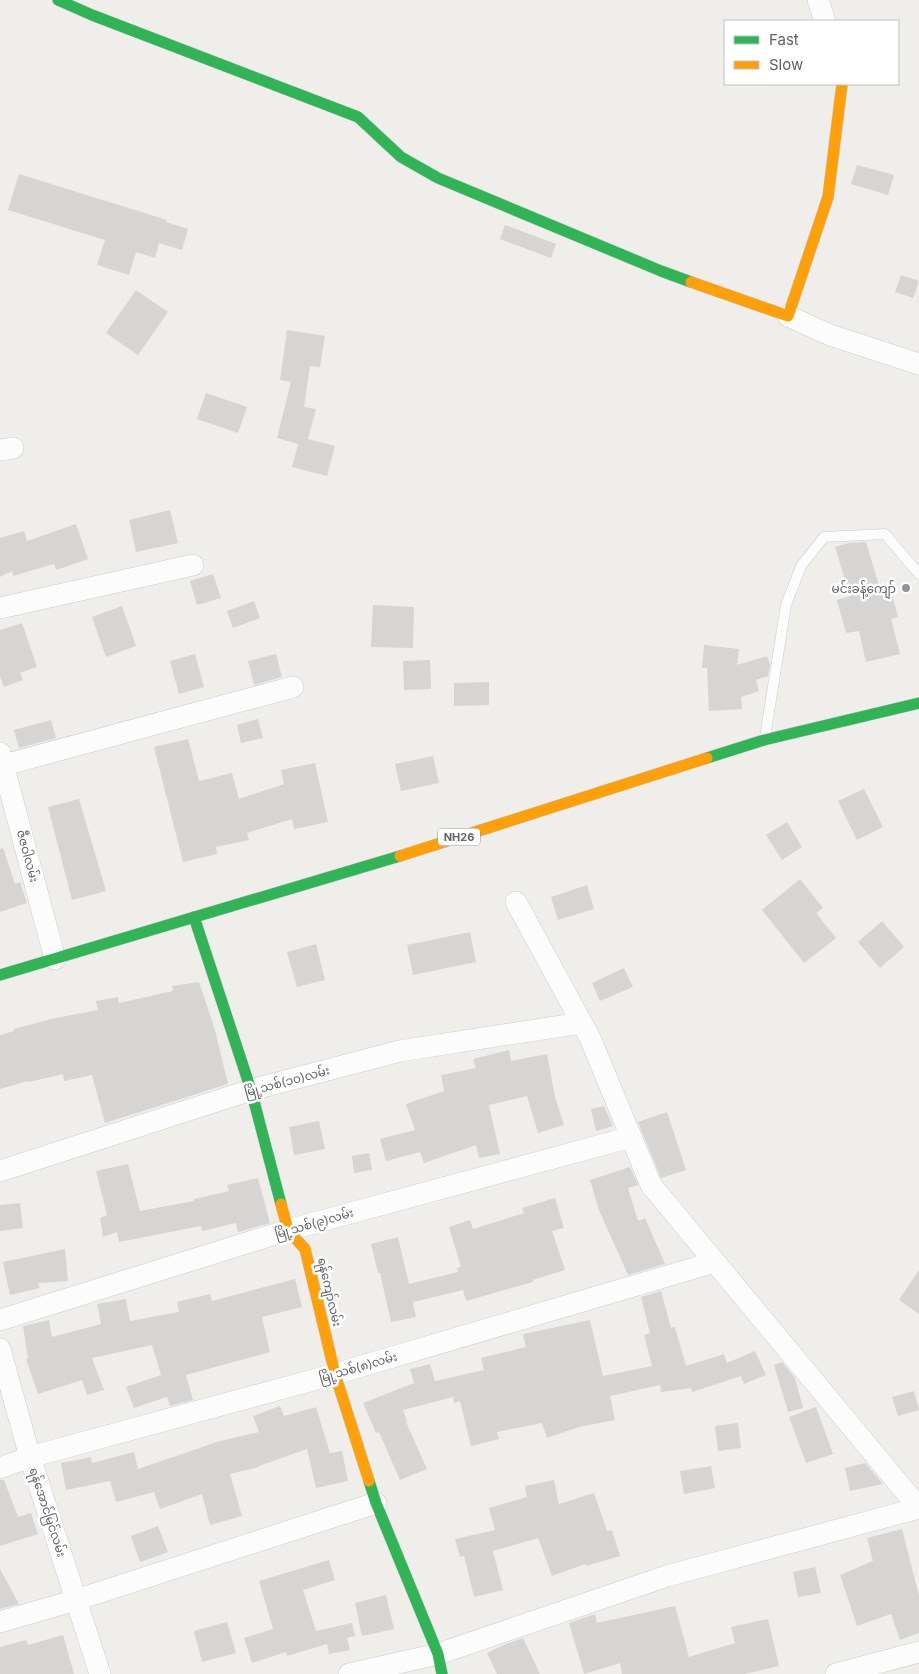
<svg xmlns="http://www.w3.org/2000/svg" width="919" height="1674" viewBox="0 0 919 1674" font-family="Inter,'Noto Sans Myanmar',sans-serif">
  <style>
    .building { fill: #d6d5d3 }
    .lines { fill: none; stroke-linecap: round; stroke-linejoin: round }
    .lane-casing { stroke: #cbcccc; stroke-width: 11 }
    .street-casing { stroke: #cbcccc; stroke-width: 22 }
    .fast-casing { stroke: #cacacb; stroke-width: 12 }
    .slow-casing { stroke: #cacacb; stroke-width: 12 }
    .lane { stroke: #fdfcfc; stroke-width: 10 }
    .street { stroke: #fdfcfc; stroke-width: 21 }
    .fast { stroke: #30b455; stroke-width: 11 }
    .slow { stroke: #ff9f0a; stroke-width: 11 }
    .poi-dot { fill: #919496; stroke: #fff; stroke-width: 2 }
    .labels { text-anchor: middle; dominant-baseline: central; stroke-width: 5; stroke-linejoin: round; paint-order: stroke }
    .shield { fill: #fff; stroke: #8f9295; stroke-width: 1 }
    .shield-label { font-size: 11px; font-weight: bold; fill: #5f6368 }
    .poi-label { font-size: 12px; fill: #5f6368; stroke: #fff; text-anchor: end }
    .street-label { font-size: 12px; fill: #5f6368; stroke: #fff }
  </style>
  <rect width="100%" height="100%" fill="#efeeea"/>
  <!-- building -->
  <g class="building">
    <path d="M857 165 894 175 888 195 851 184Z"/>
    <path d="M19 174 167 220 166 222 188 229 182 250 159 243 155 258 136 252 129 275 97 265 105 240 8 210Z"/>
    <path d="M505 225 556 244 551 258 500 239Z"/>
    <path d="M901 275 919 281 913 298 895 292Z"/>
    <path d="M136 290 168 312 138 355 106 333Z"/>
    <path d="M287 330 325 336 320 367 310 366 304 407 316 409 308 439 335 446 327 476 292 467 298 444 277 438 291 382 280 380Z"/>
    <path d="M206 393 247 407 238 433 197 419Z"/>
    <path d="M170 510 178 543 136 552 129 520Z"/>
    <path d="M76 524 88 559 56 570 54 564 13 576 12 571 0 577V538L24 531 27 541Z"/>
    <path d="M866 542 880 589 890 586 898 617 891 619 900 654 866 662 859 631 846 633 837 600 850 596 835 547 849 543Z"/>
    <path d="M213 574 221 598 197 605 190 581Z"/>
    <path d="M254 601 260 618 233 628 227 611Z"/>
    <path d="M373 605 414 607 413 648 371 647Z"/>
    <path d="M122 606 136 646 106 657 92 617Z"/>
    <path d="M22 623 37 667 20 673 23 680 4 687 0 676V630Z"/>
    <path d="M704 645 739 649 737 665 767 656 770 665 768 676 756 680 759 691 741 697 742 709 709 711 707 668H702Z"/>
    <path d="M195 654 204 687 179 694 170 661Z"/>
    <path d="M276 654 282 677 254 685 248 661Z"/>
    <path d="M430 660 431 689 404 690 403 661Z"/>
    <path d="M489 682V705L454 706V683Z"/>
    <path d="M258 719 263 738 241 743 237 725Z"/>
    <path d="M51 720 56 738 19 748 14 730Z"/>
    <path d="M188 739 199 781 232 773 239 799 284 784 281 770 315 763 328 822 294 829 292 819 247 833 249 840 216 847 217 854 183 862 154 747Z"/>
    <path d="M433 756 439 783 401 791 395 764Z"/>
    <path d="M864 789 883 827 857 840 838 801Z"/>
    <path d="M79 799 106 891 72 900 48 807Z"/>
    <path d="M787 822 802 847 782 860 766 835Z"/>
    <path d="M3 848 15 884 20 882 27 903 0 912V849Z"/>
    <path d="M800 879 823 908 816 913 836 938 804 963 762 910Z"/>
    <path d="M587 885 594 909 558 920 551 897Z"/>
    <path d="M882 921 904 947 880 968 858 942Z"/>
    <path d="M470 932 476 962 413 975 407 945Z"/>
    <path d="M316 944 325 980 297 987 287 952Z"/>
    <path d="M624 968 633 987 600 1001 592 983Z"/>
    <path d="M199 982 215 1030 228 1084 105 1123 92 1075 64 1081 63 1074 29 1082 28 1081 0 1089V1035L14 1031V1029L51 1019 98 1010 96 1001 118 997 119 1003 173 991 172 986Z"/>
    <path d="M509 1050 511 1061 547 1054 555 1097 564 1125 538 1133 527 1096 489 1105 500 1154 479 1158 476 1145 424 1163 420 1152 386 1161 380 1139 415 1130 406 1104 444 1091 441 1075 476 1068 473 1059Z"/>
    <path d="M604 1106 613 1126 596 1131 591 1109Z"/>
    <path d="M667 1112 686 1170 661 1178 638 1122Z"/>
    <path d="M319 1121 325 1149 294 1155 289 1127Z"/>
    <path d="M369 1153 372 1170 354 1173 352 1156Z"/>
    <path d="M128 1164 140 1211 194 1201V1199L229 1191 227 1185 258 1178 270 1223 238 1232 236 1223 202 1231 201 1226 119 1242 117 1232 103 1237 100 1218 107 1215 96 1171Z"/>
    <path d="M630 1167 638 1185 628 1188 638 1221 645 1218 665 1264 628 1275 599 1210 590 1180Z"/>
    <path d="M555 1198 564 1228 552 1231 565 1270 533 1280V1282L466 1301 463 1290 413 1302 416 1317 391 1322 380 1273H378L371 1244 398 1237 409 1284 458 1272 457 1268 461 1267 449 1227 470 1220 473 1229 524 1213 522 1208Z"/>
    <path d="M20 1203 23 1228 0 1231V1205Z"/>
    <path d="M65 1249 68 1281 38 1283 40 1288 10 1295 3 1262Z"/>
    <path d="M919 1270V1314L899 1300Z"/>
    <path d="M295 1279 302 1307 262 1317 270 1352 186 1375 193 1400 170 1406 167 1397 134 1408 126 1387 161 1375 152 1345 92 1358 104 1390 87 1395 82 1380 38 1394 26 1359 28 1358 23 1326 49 1320 52 1337 101 1324 97 1304 126 1299 130 1321 179 1312 177 1302 210 1294 212 1301Z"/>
    <path d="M661 1291 671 1328 675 1327 686 1366 724 1354 727 1363 755 1351 766 1375 744 1384 741 1376 692 1392 691 1388 661 1392 660 1385 610 1396 615 1420 579 1427 547 1438 542 1423 497 1432 499 1439 471 1446 460 1401 454 1403 453 1397 403 1410 407 1421 406 1422 427 1469 400 1480 379 1432 376 1433 363 1403 414 1383 410 1369 430 1364 435 1381 484 1370 481 1358 526 1347 523 1334 590 1320 603 1376 652 1366 644 1335 650 1333 641 1297Z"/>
    <path d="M782 1362 795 1378 803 1408 788 1412 774 1365Z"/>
    <path d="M914 1391 919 1410 898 1416 892 1397Z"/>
    <path d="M280 1406 284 1416 316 1407 330 1453 342 1451 348 1481 316 1488 307 1449 259 1466V1467L230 1474 242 1516 210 1525 202 1494 160 1509 154 1492 116 1502 110 1481 66 1490 61 1463 91 1457 92 1463 134 1452 138 1469 220 1441 259 1432 253 1416Z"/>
    <path d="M816 1407 833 1454 806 1463 789 1417Z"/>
    <path d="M738 1423 741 1448 718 1451 715 1426Z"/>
    <path d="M865 1463 883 1484 850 1491 845 1468Z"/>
    <path d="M711 1466 715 1488 684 1494 680 1471Z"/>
    <path d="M0 1480H4L18 1517 31 1513 38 1534 0 1546Z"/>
    <path d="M554 1480 559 1504 594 1493 607 1531 612 1530 620 1556 586 1566 585 1564 552 1576 538 1538 493 1551 503 1590 474 1597 464 1556 460 1557 455 1539 495 1530 489 1508 527 1497 525 1486Z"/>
    <path d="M158 1526 168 1552 140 1562 131 1536Z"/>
    <path d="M902 1529 919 1596V1633L900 1640 891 1614 857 1626 840 1575 873 1561 867 1538Z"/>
    <path d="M329 1560 335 1580 303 1590 316 1631 352 1623 355 1636 347 1638 350 1650 329 1654 327 1644 287 1656 286 1652 252 1663 244 1638 273 1629 259 1581Z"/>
    <path d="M815 1567 821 1593 798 1597 793 1572Z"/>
    <path d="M0 1569 19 1604 0 1609Z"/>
    <path d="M386 1595 394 1629 362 1636 355 1603Z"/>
    <path d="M675 1606 689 1657 735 1643 731 1627 768 1619 779 1666 745 1674H622L620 1663 584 1674 569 1623 595 1614 597 1623Z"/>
    <path d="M227 1622 236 1653 202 1662 194 1631Z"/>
    <path d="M63 1635 74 1674H0V1647L26 1640 28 1645Z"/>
    <path d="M523 1638 540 1674H497L487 1653 506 1644Z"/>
  </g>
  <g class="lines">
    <!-- lane casing -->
    <g class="lane-casing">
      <path id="lane" d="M765 737 786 605 801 566 824 537 885 534 919 574"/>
    </g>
    <!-- street casing -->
    <g class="street-casing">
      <g id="street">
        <path d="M818 0 825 21"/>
        <path d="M788 316 830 335 919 364"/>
        <path d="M0 450 13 448"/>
        <path d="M0 608 193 565"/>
        <path d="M0 753 55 959"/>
        <path d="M0 766 293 687"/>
        <path d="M516 902 590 1038 651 1185 919 1508"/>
        <path d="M0 1171 251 1090 400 1051 581 1023"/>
        <path d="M0 1320 288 1230 631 1137"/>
        <path d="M0 1349 30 1457 100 1674"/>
        <path d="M0 1468 30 1457 335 1374 715 1262"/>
        <path d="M0 1622 76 1600 376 1503"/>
        <path d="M349 1674 438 1654 667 1576 919 1508"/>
        <path d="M836 1674 919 1652"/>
      </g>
    </g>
    <!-- fast casing -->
    <g class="fast-casing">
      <g id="fast">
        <path d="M58 0 92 15 358 117 401 157 438 178 661 271 691 282"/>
        <path d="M707 758 764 740 919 703"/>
        <path d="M194 917 251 1090 281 1204"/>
        <path d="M0 975 400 856"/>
        <path d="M369 1481 376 1503 438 1654 442 1674"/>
      </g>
    </g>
    <!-- slow casing -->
    <g class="slow-casing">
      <g id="slow">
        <path d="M691 282 788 316 828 197 842 84"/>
        <path d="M400 856 707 758"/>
        <path d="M281 1204 288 1230 305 1249 335 1374 369 1481"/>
      </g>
    </g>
    <!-- lane -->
    <use href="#lane" class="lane"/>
    <!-- street -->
    <use href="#street" class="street"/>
    <!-- fast -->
    <use href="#fast" class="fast"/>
    <!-- slow -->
    <use href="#slow" class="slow"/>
  </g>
  <!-- markers -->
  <circle class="poi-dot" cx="906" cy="588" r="5"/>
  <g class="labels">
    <!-- shield labels -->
    <rect class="shield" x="438" y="828.5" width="42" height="17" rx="4"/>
    <g class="shield-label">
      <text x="459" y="837">NH26</text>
    </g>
    <!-- poi labels -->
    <g class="poi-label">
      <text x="896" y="588">မင်းခန့်ကျော်</text>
    </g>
    <!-- street labels -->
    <g class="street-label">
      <text transform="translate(28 856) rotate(75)">ဇီဇဝါလမ်း</text>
      <text transform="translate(287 1081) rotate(-15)">မြို့သစ်(၁၀)လမ်း</text>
      <text transform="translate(314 1223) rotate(-16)">မြို့သစ်(၉)လမ်း</text>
      <text transform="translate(330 1292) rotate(77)">ရန်ကျော်လမ်း</text>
      <text transform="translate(358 1367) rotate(-16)">မြို့သစ်(၈)လမ်း</text>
      <text transform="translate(48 1512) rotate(72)">ရန်အောင်မြင်လမ်း</text>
    </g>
  </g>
  <!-- legend -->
  <rect x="724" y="20" width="175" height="65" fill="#ffffff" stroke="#bfc1c3"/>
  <rect x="734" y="36" width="25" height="8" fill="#30b455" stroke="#bfc1c3"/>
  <text x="769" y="45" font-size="15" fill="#5f6368">Fast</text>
  <rect x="734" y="61" width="25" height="8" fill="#ff9f0a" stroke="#bfc1c3"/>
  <text x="769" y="70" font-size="15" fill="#5f6368">Slow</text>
</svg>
